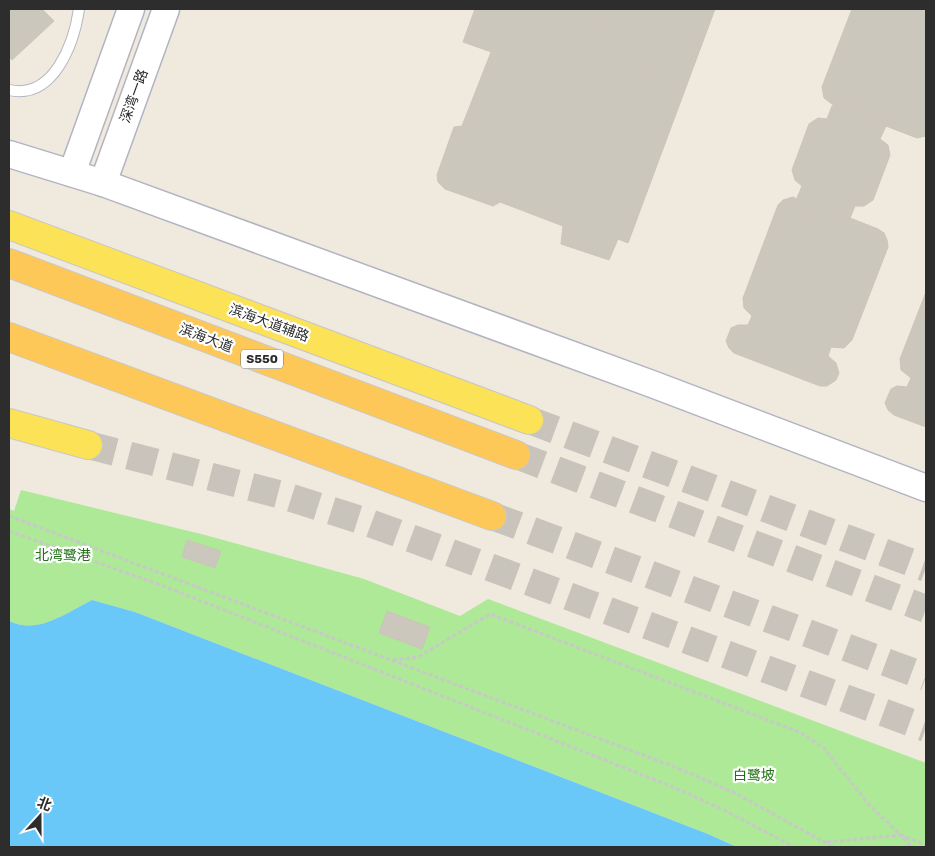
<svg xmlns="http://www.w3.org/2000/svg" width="935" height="856" viewBox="0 0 935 856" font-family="Rubik,'Noto Sans SC',sans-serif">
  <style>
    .green { fill: #ade997 }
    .water { fill: #6ac8f8 }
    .building { fill: #cbc7bd; stroke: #cbc6b7 }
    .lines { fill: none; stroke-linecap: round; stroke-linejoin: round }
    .primary-tunnel { stroke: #c8c3bb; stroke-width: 28; stroke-dasharray: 28 14; stroke-linecap: butt }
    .trunk-tunnel { stroke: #c8c3bb; stroke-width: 28; stroke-dasharray: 28 14; stroke-linecap: butt }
    .service-casing { stroke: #b2b4c1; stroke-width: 12 }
    .tertiary-casing { stroke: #b2b4c1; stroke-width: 29 }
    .primary-casing { stroke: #c8c8c8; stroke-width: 30 }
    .trunk-casing { stroke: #c8c8c8; stroke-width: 30 }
    .path { stroke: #c8c8c8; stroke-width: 3; stroke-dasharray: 4 2.5; stroke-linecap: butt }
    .service { stroke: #fff; stroke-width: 10 }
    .tertiary { stroke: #fff; stroke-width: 26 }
    .primary { stroke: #fce257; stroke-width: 28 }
    .trunk { stroke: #fec858; stroke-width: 28 }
    .labels { text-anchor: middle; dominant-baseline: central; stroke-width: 4.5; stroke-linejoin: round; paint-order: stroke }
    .shield { fill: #fff; stroke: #6c6c6c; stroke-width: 1 }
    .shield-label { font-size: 12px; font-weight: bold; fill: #2d2d2d }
    .street-label { font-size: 14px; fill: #2d2d2d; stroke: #fff }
    .park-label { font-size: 14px; fill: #217215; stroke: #fff }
  </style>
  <rect width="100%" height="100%" fill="#efe9de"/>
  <!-- green -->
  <path class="green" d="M21 490 205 535 364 579 460 616 488 599 926 763V847H737L708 834 135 612 92 600C66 613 38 635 9 621V509L14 511Z"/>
  <!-- water -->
  <path class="water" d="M92 600 135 612 708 834 737 847H9V621C38 635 66 613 92 600Z"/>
  <!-- building -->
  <g class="building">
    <path d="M9 9H42L54 21 12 60 9 57Z"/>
    <path d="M475 9H593L568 79 463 42Z"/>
    <path d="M508 9H715L628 243 618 239 609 260 561 244 563 226 500 202 493 206 445 189 438 182 437 175 454 127 462 126Z"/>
    <path d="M605 9 698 10 703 19 702 28 686 74 677 80 669 81 600 56 593 38Z"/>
    <path d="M852 9H926V136L917 138 886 126 878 119 876 112 866 117 859 116 851 109 849 101 843 106 836 107 824 98 822 87Z"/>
    <path d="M849 101 851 109 859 116 866 117 876 112 878 119 886 126 880 139 888 145 890 155 873 200 864 206H855L850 218H843L834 223 830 213 824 208 817 207 807 212 805 205 797 198 802 186 795 180 792 170 809 124 818 118 827 119 832 106H843Z"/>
    <path d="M793 197 803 202 807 212 817 207 824 208 830 213 834 223 843 218H850L878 229 884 233 887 240 888 247 852 340 844 348 831 347 828 356 836 363 839 373 836 380 827 386H820L734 353 729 348 726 341 731 328 738 325H748L752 316 744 308 743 298 778 205 783 200Z"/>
    <path d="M926 292V427L894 415 888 410 885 403 891 389 897 386 907 387 911 378 901 370 900 359Z"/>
    <path d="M187 540 221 551 215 568 182 557Z"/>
    <path d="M387 611 430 627 422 649 379 633Z"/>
  </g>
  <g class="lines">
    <!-- primary-tunnel -->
    <g class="primary-tunnel">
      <path d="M529 420 926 568"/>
      <path d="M88 445 282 495 367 522 926 728"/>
    </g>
    <!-- trunk-tunnel -->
    <g class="trunk-tunnel">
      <path d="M516 455 926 609"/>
      <path d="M492 516 926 677"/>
    </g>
    <!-- service casing -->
    <g class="service-casing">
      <path id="service" d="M9 90C54 100 74 43 79 9"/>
    </g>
    <!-- tertiary casing -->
    <g class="tertiary-casing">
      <g id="tertiary">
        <path d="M9 154 103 183 652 384 926 488"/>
        <path d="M72 173 131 9"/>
        <path d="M103 183 166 9"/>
      </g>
    </g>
    <!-- primary casing -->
    <g class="primary-casing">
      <g id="primary">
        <path d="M9 225 529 420"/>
        <path d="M9 423 88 445"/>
      </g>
    </g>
    <!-- trunk casing -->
    <g class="trunk-casing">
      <g id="trunk">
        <path d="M9 263 516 455"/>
        <path d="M9 337 492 516"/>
      </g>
    </g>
    <!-- path -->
    <g class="path">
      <path d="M9 516 680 769 737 794 833 847"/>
      <path d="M9 531 166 587 673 787 728 812 794 847"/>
      <path d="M393 660 418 657 490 614 799 732 824 748 869 805 901 835 926 845"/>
      <path d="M827 842 901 835 911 847"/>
    </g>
    <!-- service -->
    <use href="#service" class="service"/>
    <!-- tertiary -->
    <use href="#tertiary" class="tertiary"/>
    <!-- primary -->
    <use href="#primary" class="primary"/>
    <!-- trunk -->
    <use href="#trunk" class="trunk"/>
  </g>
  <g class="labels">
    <!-- shield labels -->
    <rect class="shield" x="241" y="349.5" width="42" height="19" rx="4"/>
    <g class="shield-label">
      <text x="262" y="359">S550</text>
    </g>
    <!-- street labels -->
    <g class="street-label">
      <text transform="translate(134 96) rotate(-70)">深湾一路</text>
      <text transform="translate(269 323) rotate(20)">滨海大道辅路</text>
      <text transform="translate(206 338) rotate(21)">滨海大道</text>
    </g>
    <!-- park labels -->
    <g class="park-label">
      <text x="63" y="555">北湾鹭港</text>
      <text x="754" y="775">白鹭坡</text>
    </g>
  </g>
  <!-- border -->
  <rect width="935" height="856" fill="none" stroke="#2d2d2d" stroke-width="20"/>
  <!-- north arrow -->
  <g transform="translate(40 816) rotate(21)" stroke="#ffffff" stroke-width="4" paint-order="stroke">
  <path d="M0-4L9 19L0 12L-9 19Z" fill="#2d2d2d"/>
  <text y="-8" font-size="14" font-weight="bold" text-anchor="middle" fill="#2d2d2d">北</text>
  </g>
</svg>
